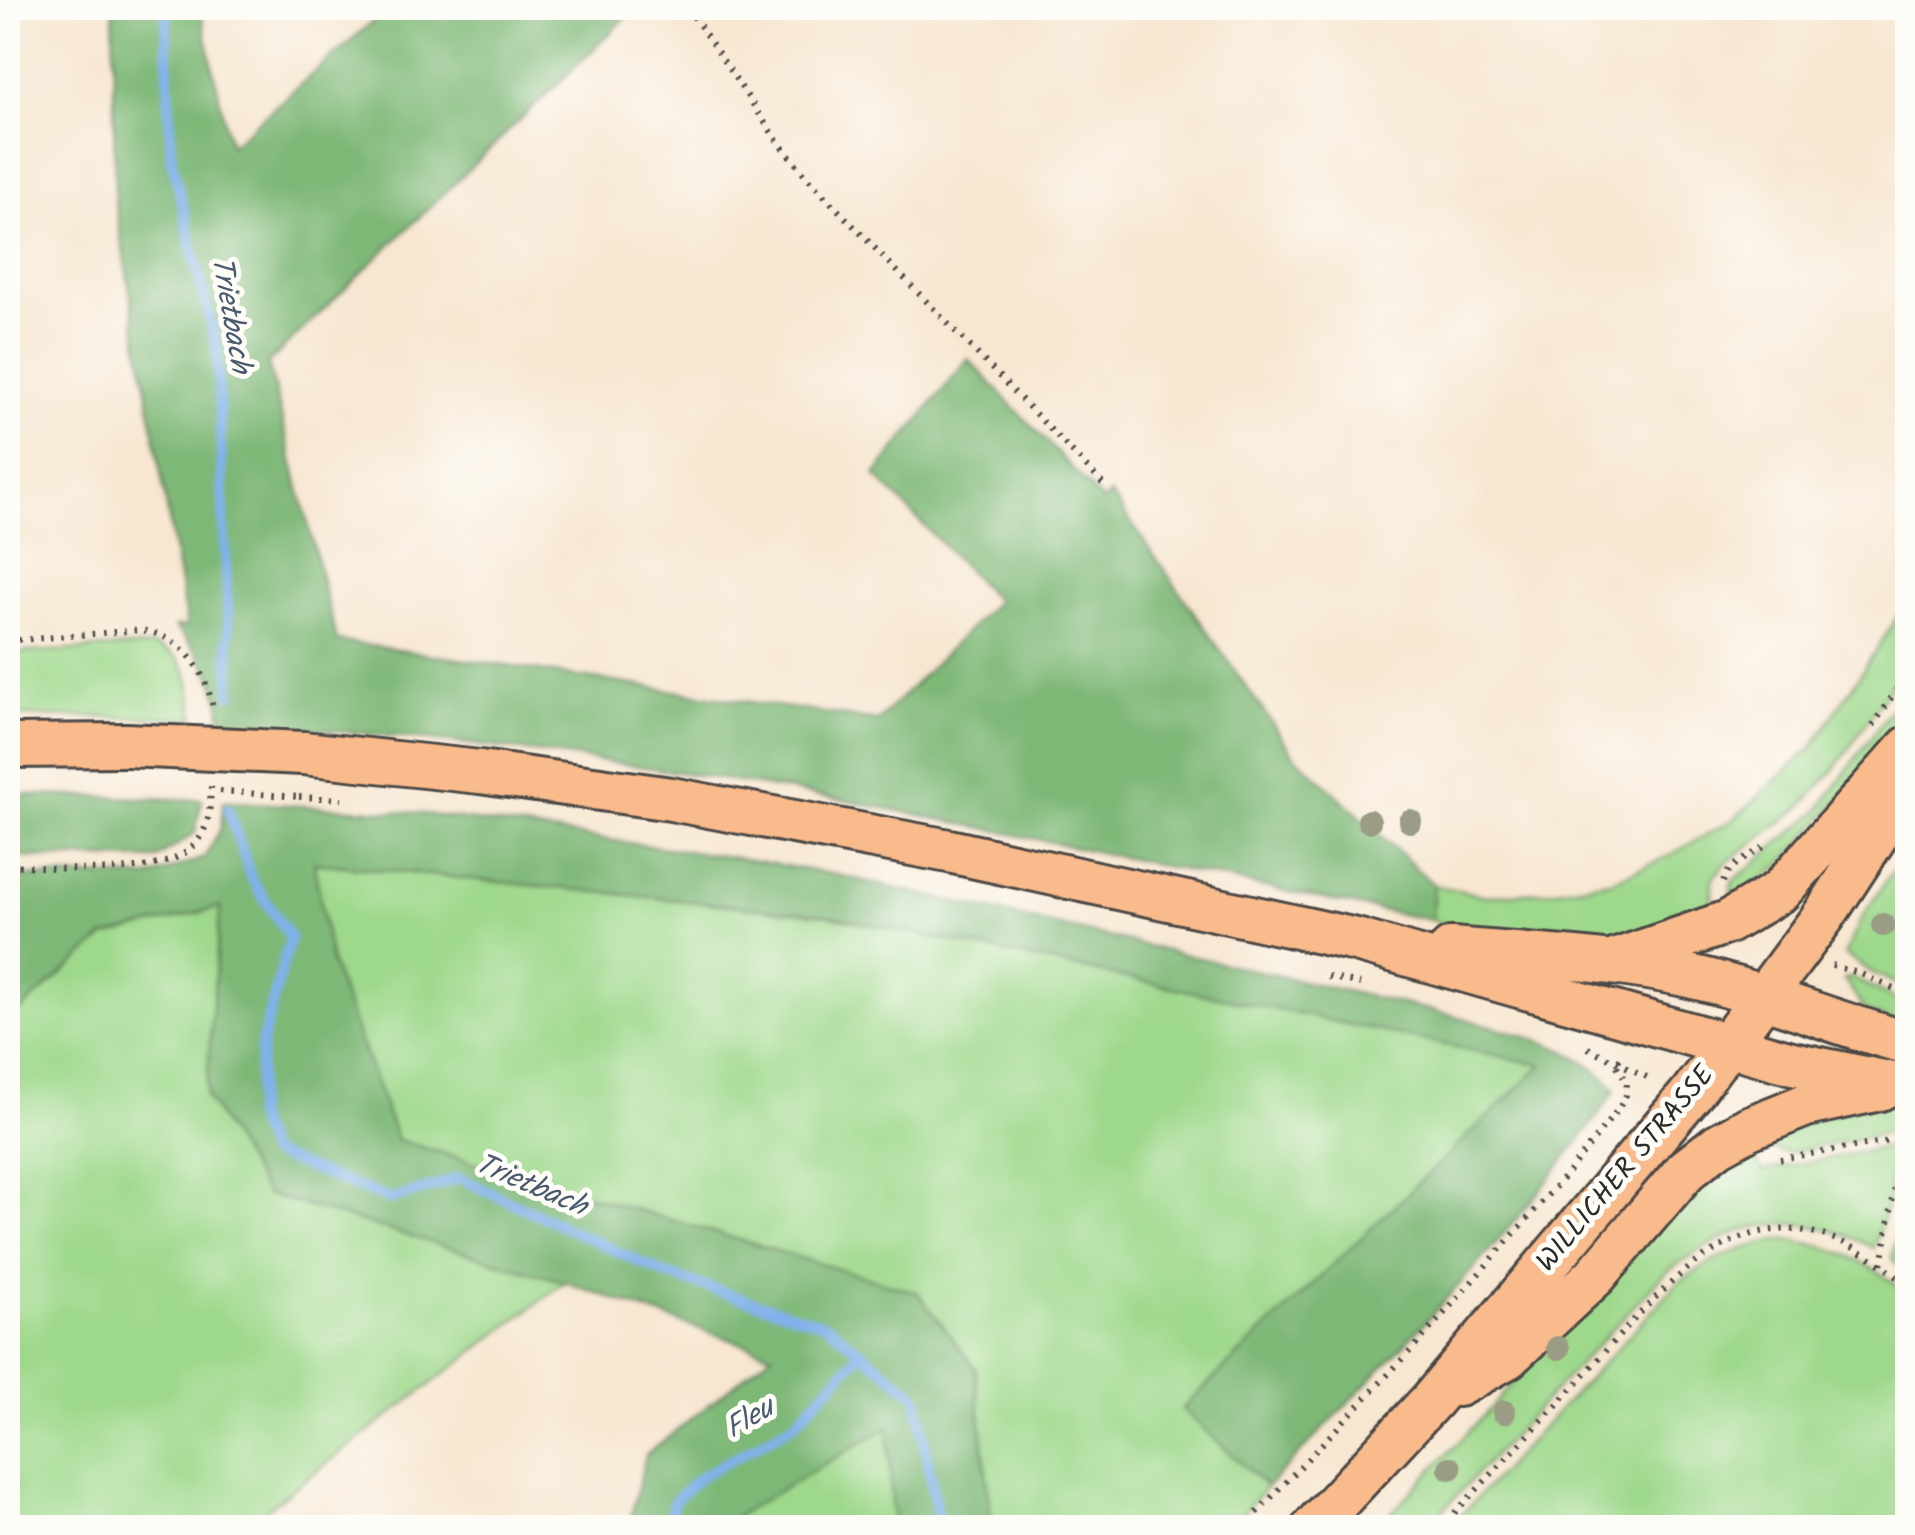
<svg xmlns="http://www.w3.org/2000/svg" width="1915" height="1535" viewBox="0 0 1915 1535" font-family="Kalam,sans-serif">
  <style>
    .green { fill: #9ed88b; stroke: #64825b; stroke-width: 2.5 }
    .forest { fill: #7eb877; stroke: #547251; stroke-width: 2.5 }
    .lines { fill: none; stroke-linecap: round; stroke-linejoin: round }
    .stream { stroke: #80b1ec; stroke-width: 10 }
    .major-casing { stroke: #4a4744; stroke-width: 48 }
    .path { stroke: #4a4744; stroke-width: 6; stroke-dasharray: 2.5 8; stroke-linecap: butt }
    .major { stroke: #fabb8c; stroke-width: 42 }
    .major-bridge-casing { stroke: #4a4744; stroke-width: 48; stroke-linecap: butt }
    .path-bridge { stroke: #4a4744; stroke-width: 6; stroke-dasharray: 2.5 8; stroke-linecap: butt }
    .major-bridge { stroke: #fabb8c; stroke-width: 42 }
    .tree { fill: #9a9c85 }
    .labels { text-anchor: middle; dominant-baseline: central; stroke-width: 10; stroke-linejoin: round; paint-order: stroke }
    .street-label { font-size: 28px; fill: #2b2b2b; stroke: #fdfcf7 }
    .water-label { font-size: 30px; font-style: italic; fill: #495a6f; stroke: #fdfcf7 }
  </style>
  <rect width="100%" height="100%" fill="#fdfcf7"/>
  <filter id="ink" filterUnits="userSpaceOnUse"><feTurbulence type="fractalNoise" baseFrequency=".01" numOctaves="2"/><feDisplacementMap in="SourceGraphic" scale="20" xChannelSelector="R" yChannelSelector="G"/><feConvolveMatrix kernelMatrix="1 2 1 2 8 2 1 2 1" color-interpolation-filters="sRGB"/></filter>
  <filter id="wash" filterUnits="userSpaceOnUse"><feTurbulence type="fractalNoise" baseFrequency=".0048" numOctaves="4" result="noise"/><feDisplacementMap in="SourceGraphic" scale="40" xChannelSelector="R" yChannelSelector="G"/><feGaussianBlur stdDeviation="2.25" result="paint"/><feColorMatrix in="noise" values="0 0 0 0 0 0 0 0 0 0 0 0 0 0 0 0 0 1.4 0 .05"/><feComposite in="paint" operator="in"/></filter>
  <g filter="url(#wash)">
    <rect width="100%" height="100%" fill="#f7e6d0"/>
    <!-- green -->
    <g class="green">
      <path d="M1907 603V662L1835 769 1801 807 1726 863 1712 879V912C1701 917 1689 923 1677 927 1616 943 1491 940 1432 920L1434 885 1486 896 1550 891 1611 881 1665 858 1734 819 1812 748Z"/>
      <path d="M153 646C193 658 188 682 195 718L8 716V653Z"/>
      <path d="M1907 687V702L1851 787 1776 870 1734 898 1731 891 1732 882 1818 811Z"/>
      <path d="M1907 849V989L1869 971 1845 954 1863 916Z"/>
      <path d="M313 863 826 915 1544 1065 1183 1408 1267 1487 1229 1527H992L975 1368 917 1292 397 1140 331 963Z"/>
      <path d="M221 907 206 1096 266 1194 565 1282 243 1527H8V1021L104 937Z"/>
      <path d="M1852 978 1907 1004V1025L1865 1011 1844 979Z"/>
      <path d="M1907 1103V1129L1787 1153 1774 1149 1768 1135 1851 1108Z"/>
      <path d="M1750 1144 1762 1171 1893 1146 1887 1204 1874 1248C1792 1205 1733 1222 1663 1275L1427 1527 1377 1528 1491 1408 1654 1223Z"/>
      <path d="M1907 1164V1272L1892 1259Z"/>
      <path d="M1781 1239C1831 1244 1870 1261 1907 1294V1527H1450L1678 1283C1714 1258 1737 1248 1781 1239Z"/>
      <path d="M889 1426 893 1527 697 1528 733 1518Z"/>
    </g>
    <!-- forest -->
    <g class="forest">
      <path d="M113 8H200L230 146 388 8H636L268 363 337 641 878 721 997 601 875 475 968 359 1103 501 1111 494 1294 755 1434 885 1432 920C1276 891 1120 856 964 824 720 773 470 738 221 722 223 684 199 652 175 627L187 626 115 203Z"/>
      <path d="M8 794 202 800 195 833 156 859 8 857Z"/>
      <path d="M223 801 418 813 751 860 837 875 1455 1016C1503 1030 1587 1046 1615 1091 1515 1235 1389 1361 1267 1487L1182 1409 1542 1065 826 915 314 863 331 963 397 1140 917 1292 975 1368 992 1527H893L888 1427 733 1518 697 1527H628L646 1455 772 1354 565 1282 266 1194 206 1096 220 907 104 937 8 1021V876L150 877 204 858 221 828Z"/>
    </g>
    <g class="lines">
      <!-- stream -->
      <g class="stream">
        <path d="M166 8 171 157 217 350 231 694"/>
        <path d="M228 809 251 878 290 938 262 1041 255 1116 269 1153 391 1200 460 1178 665 1274 827 1325 917 1396 939 1528"/>
        <path d="M667 1528 674 1501 698 1478 794 1424 863 1351"/>
      </g>
    </g>
  </g>
  <g filter="url(#ink)">
    <g class="lines">
      <!-- major casing -->
      <g class="major-casing">
        <g id="major">
          <path d="M8 746 126 745"/>
          <path d="M303 753 480 772 671 799 949 851 1356 940 1792 1063 1908 1087"/>
          <path d="M1451 949C1534 956 1621 959 1702 979 1772 996 1838 1025 1908 1043"/>
          <path d="M1617 960 1728 922 1780 891 1908 748"/>
          <path d="M1458 1385 1508 1357 1595 1276 1686 1170 1718 1145 1749 1128 1806 1105 1880 1089"/>
          <path d="M1313 1528 1432 1400 1691 1094 1823 917 1908 787"/>
        </g>
      </g>
      <!-- path -->
      <g class="path">
        <path d="M688 8 776 139 810 181 1108 489"/>
        <path d="M8 641 139 630C184 635 207 672 214 713"/>
        <path d="M1873 726 1908 672"/>
        <path d="M299 797 342 799"/>
        <path d="M8 865C55 867 161 883 195 844 210 827 210 807 211 786"/>
        <path d="M1723 882 1730 868 1770 843"/>
        <path d="M1832 965 1861 974 1908 995"/>
        <path d="M1328 977 1360 984"/>
        <path d="M1588 1048 1653 1080"/>
        <path d="M1780 1159 1908 1138"/>
        <path d="M1882 1264 1903 1138"/>
        <path d="M1242 1528 1417 1344 1571 1169 1619 1108 1626 1095 1627 1082 1615 1063 1625 1054"/>
        <path d="M1440 1528C1486 1480 1532 1432 1577 1383 1675 1274 1760 1157 1908 1286"/>
      </g>
      <!-- major -->
      <use href="#major" class="major"/>
      <!-- major-bridge casing -->
      <g class="major-bridge-casing">
        <path id="major-bridge" d="M126 745 303 753"/>
      </g>
      <!-- path-bridge -->
      <path class="path-bridge" d="M220 791 299 797"/>
      <!-- major-bridge -->
      <use href="#major-bridge" class="major-bridge"/>
    </g>
    <!-- trees -->
    <g class="tree">
      <circle cx="1369" cy="821" r="12"/>
      <circle cx="1410" cy="821" r="12"/>
      <circle cx="1883" cy="925" r="12"/>
      <circle cx="1558" cy="1348" r="12"/>
      <circle cx="1504" cy="1412" r="12"/>
      <circle cx="1450" cy="1468" r="12"/>
    </g>
  </g>
  <g class="labels">
    <!-- street labels -->
    <g class="street-label">
      <text transform="translate(1626 1169) rotate(-50)">WILLICHER STRASSE</text>
    </g>
    <!-- water labels -->
    <g class="water-label">
      <text transform="translate(230 315) rotate(80)">Trietbach</text>
      <text transform="translate(531 1186) rotate(23)">Trietbach</text>
      <text transform="translate(750 1419) rotate(-31)">Fleu</text>
    </g>
  </g>
  <!-- margin -->
  <rect width="1915" height="1535" fill="none" stroke="#fdfcf7" stroke-width="40"/>
</svg>
